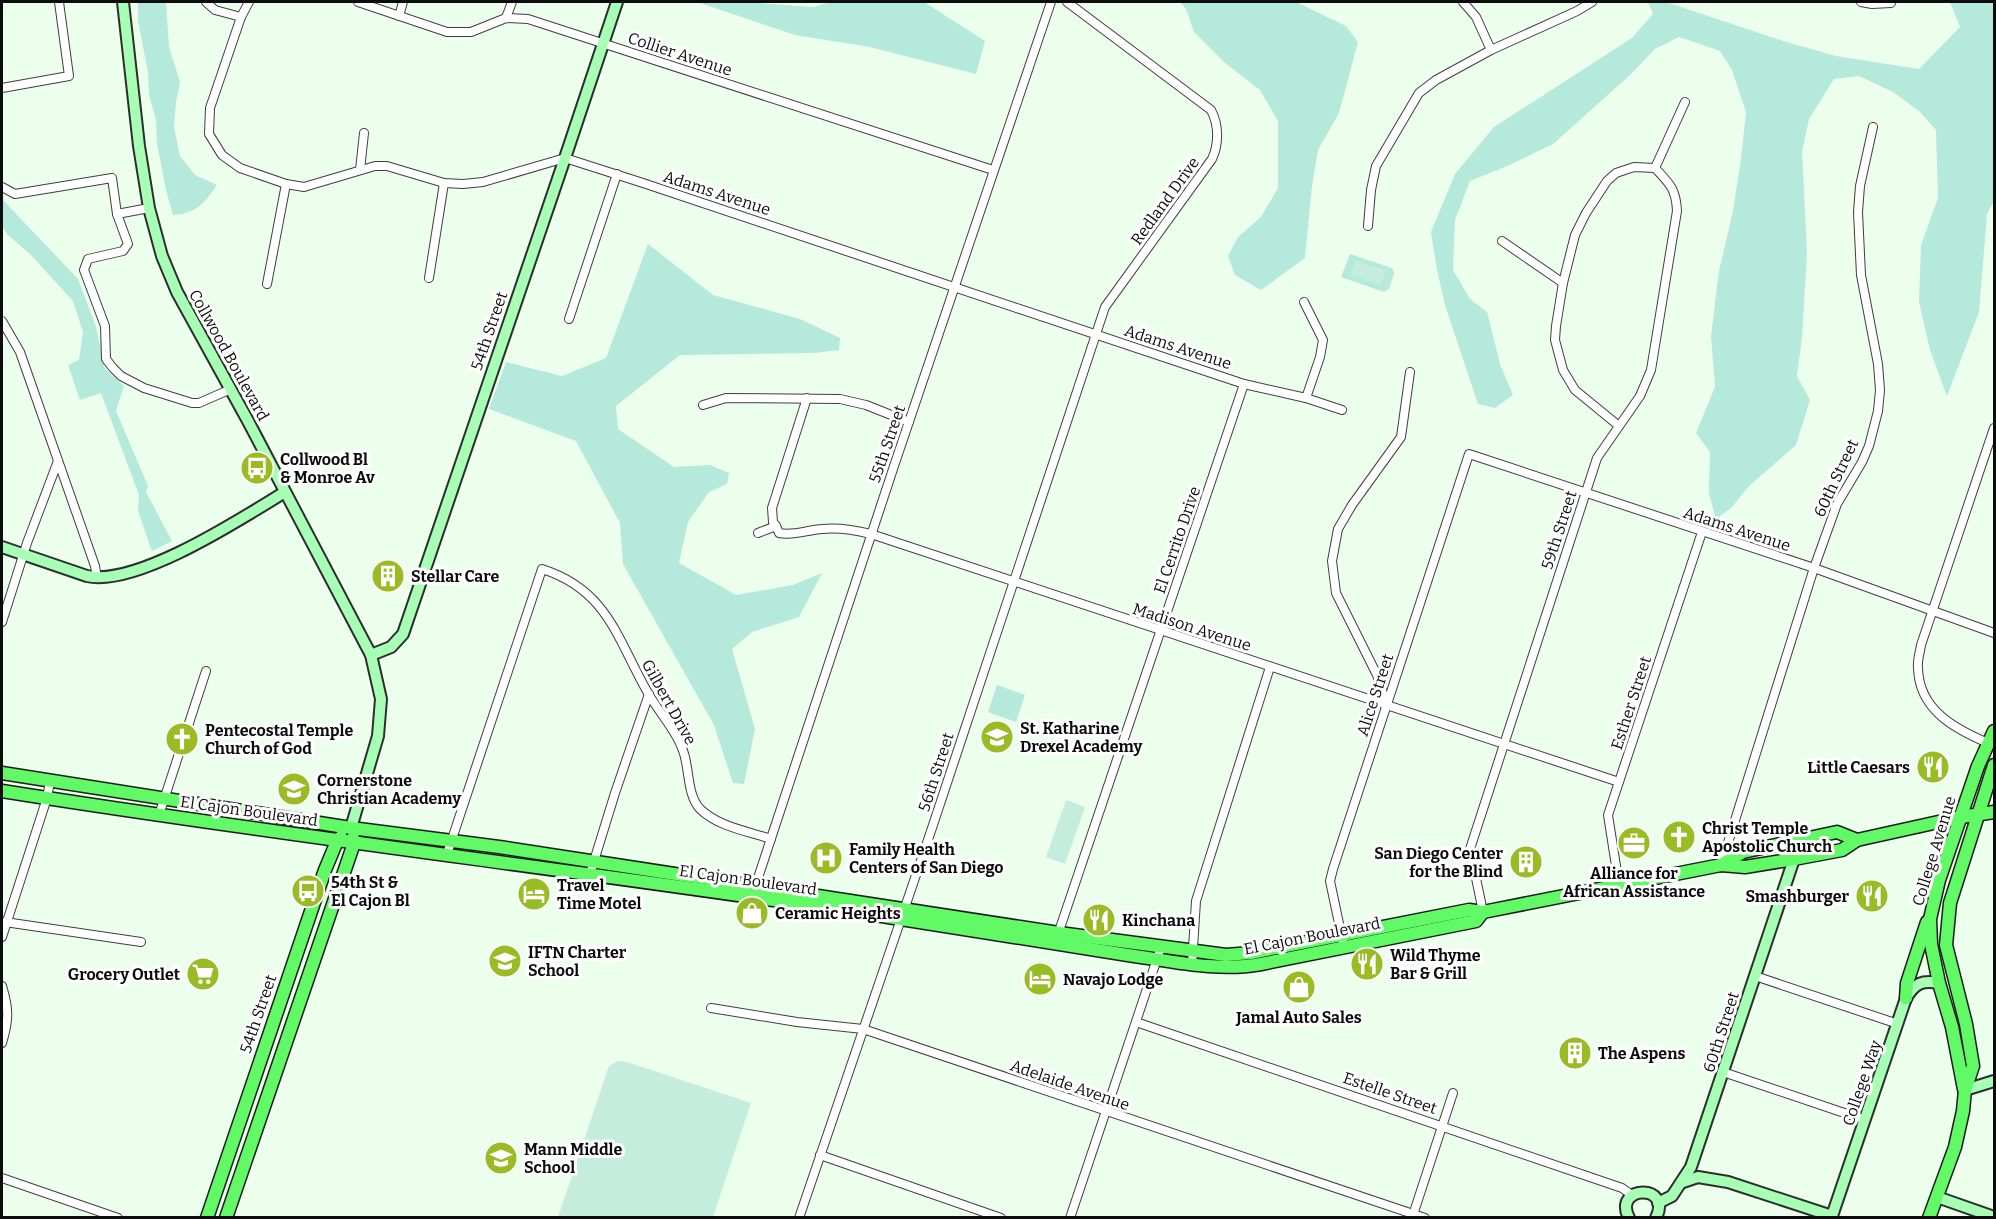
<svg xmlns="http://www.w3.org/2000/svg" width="1996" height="1219" viewBox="0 0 1996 1219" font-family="Bitter,serif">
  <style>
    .green { fill: #b5e9dc }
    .pitch { fill: #c4edde }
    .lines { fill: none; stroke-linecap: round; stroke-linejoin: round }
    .street-casing { stroke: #3f3f3f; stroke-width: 10 }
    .secondary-casing { stroke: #2e2e2e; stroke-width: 14 }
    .primary-casing { stroke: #1d1d1d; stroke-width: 15 }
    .street { stroke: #fff; stroke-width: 8 }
    .secondary { stroke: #a6ffb4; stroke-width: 10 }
    .primary { stroke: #61f966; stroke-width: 12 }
    .labels { text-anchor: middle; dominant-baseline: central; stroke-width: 6; stroke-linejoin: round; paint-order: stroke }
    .street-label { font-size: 16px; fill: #0c0c0c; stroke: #fff }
    .poi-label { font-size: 16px; font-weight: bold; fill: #0c0c0c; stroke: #fff; text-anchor: start }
  </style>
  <rect width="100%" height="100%" fill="#ebffec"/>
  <!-- green -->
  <g class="green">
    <path d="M138 2H166L169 47 180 82 176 102 174 127 180 156 195 175 217 185C204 203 198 213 173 215L166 190 157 144 156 120 149 95 148 72 138 21Z"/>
    <path d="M697 2H746L813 7 831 2H924L985 41 976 74 870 47 795 35Z"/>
    <path d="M1180 2H1296L1346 26 1358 42 1339 113 1318 150 1312 186 1305 258 1261 290 1235 275 1228 256 1238 237 1261 217 1278 188V121L1260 90 1225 63 1194 32 1186 9Z"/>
    <path d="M1648 2H1666L1783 41 1836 56 1919 69 1960 27 1950 2H1994V201L1987 214 1979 312 1947 396 1930 350 1919 302 1921 245 1938 198 1936 130 1919 111 1893 92 1859 76 1834 79 1809 119 1802 152 1807 253 1802 337 1797 376 1810 400 1796 445 1749 486 1732 507 1716 519 1709 494 1710 452 1696 433 1715 387 1711 336 1719 271 1733 211 1741 159 1746 112 1732 70 1720 51 1679 37 1655 49 1630 75 1553 144 1505 167 1470 181 1455 220 1453 270 1470 299 1487 312 1500 364 1513 395 1495 408 1478 404 1445 305 1437 270 1431 232 1455 174 1494 127 1632 38 1653 14Z"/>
    <path d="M2 199 78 279 96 327 105 369 124 386 116 411 148 486 146 492 172 541 152 551 138 511 139 495 101 393 80 400 68 365 79 360 83 332 73 301 31 255 8 235 2 226Z"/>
    <path d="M648 244 713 295 800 319 840 338 839 350 814 353 680 355 616 406 618 429 674 467 710 465 729 473 727 484 709 492 688 522 679 563 736 595 793 585 822 573 799 617 752 632 732 649 755 729 744 784 733 783 714 725 623 564 620 523 576 441 489 409 506 362 562 376 606 358Z"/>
    <path d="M1350 254 1392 268 1394 273 1389 289 1384 292 1341 277Z"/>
    <path d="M997 685 1025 695 1016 722 988 712Z"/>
  </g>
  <!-- pitch -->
  <g class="pitch">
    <path d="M1356 261 1386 271 1381 285 1351 275Z"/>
    <path d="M1066 800 1085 807 1065 864 1046 857Z"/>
    <path d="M618 1061 627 1062 751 1103 713 1217H558L609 1066Z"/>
  </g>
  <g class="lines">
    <!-- street casing -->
    <g class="street-casing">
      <g id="street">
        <path d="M206 2 215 10 241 17"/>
        <path d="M249 2 241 17 210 108 209 134 222 155 240 168 286 184 304 187 375 166H387L444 183 463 184 483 182 565 158 643 183 1244 384 1306 398 1342 410"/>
        <path d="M358 2 447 32H471L506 18 528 19 993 170"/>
        <path d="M1463 2 1476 17 1491 50"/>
        <path d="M1861 2 1872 4 1891 3"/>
        <path d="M399 16 403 2"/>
        <path d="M506 18 512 2"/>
        <path d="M2 88 69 76 59 2"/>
        <path d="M1655 168 1685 102"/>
        <path d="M360 170 364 133"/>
        <path d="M2 187 15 194 112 178 117 214 128 244 123 251 88 259 84 270 105 326 106 359 113 368 121 376 144 388 192 403H199L231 389"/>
        <path d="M117 214 149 208"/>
        <path d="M1368 226 1371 190 1376 166 1419 93 1436 80 1491 50 1577 11 1592 2"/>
        <path d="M1502 241 1563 283"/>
        <path d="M429 278 444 183"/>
        <path d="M267 284 286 184"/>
        <path d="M1304 302 1323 340 1320 357 1306 398"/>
        <path d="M569 319 617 174"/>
        <path d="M2 321 20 352 95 566 97 578"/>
        <path d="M703 405 726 398 840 399 866 405 909 422"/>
        <path d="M1619 426 1575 390 1563 370 1555 340 1556 326 1563 283 1575 235 1586 213 1607 181 1616 173 1634 167 1655 168"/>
        <path d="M776 526 773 522 772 508 807 398"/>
        <path d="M758 533 776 526 779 533C794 536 807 530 822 529 840 527 855 530 871 534L1619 782"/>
        <path d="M2 622 27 543 58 461"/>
        <path d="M1386 703 1377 675 1336 593 1332 561 1338 529 1352 505 1401 437 1410 372"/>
        <path d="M1988 743C1955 729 1919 710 1918 668 1917 661 1920 652 1921 645L1994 428"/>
        <path d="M159 815 206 671"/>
        <path d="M447 854 542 569C608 590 617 639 648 693 658 711 675 729 682 748 690 765 686 794 700 809 719 827 747 831 771 839"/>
        <path d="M1721 865 1814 568 1837 504 1862 462 1869 446 1878 411 1880 390 1878 364 1861 275 1858 212 1860 186 1873 127"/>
        <path d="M590 874 615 793 649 694"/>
        <path d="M1619 885 1608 815 1702 532"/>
        <path d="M754 890 893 469 1051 2"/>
        <path d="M1483 912 1470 849 1597 458 1640 396 1651 370 1677 211C1676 189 1670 184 1655 168"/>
        <path d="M5 922 141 942"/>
        <path d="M2 937 47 798 50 781"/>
        <path d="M1057 937 1244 384"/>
        <path d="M1344 947 1330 881 1333 869 1469 454 1814 568 1994 633"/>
        <path d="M1192 964 1196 901 1270 667"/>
        <path d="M1755 976 1898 1024"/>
        <path d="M2 986C9 1009 9 1020 2 1043"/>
        <path d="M711 1008 797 1022 863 1029 1425 1218"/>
        <path d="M1136 1022 1622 1188 1632 1195"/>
        <path d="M1723 1072 1865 1120"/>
        <path d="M820 1155 1001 1218"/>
        <path d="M2 1178 118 1218"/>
        <path d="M1413 1215 1453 1093"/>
        <path d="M799 1218 932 828 1105 307 1212 159C1219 144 1219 125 1211 110L1067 2"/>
        <path d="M1070 1218 1161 947"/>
      </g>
    </g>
    <!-- secondary casing -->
    <g class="secondary-casing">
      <g id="secondary">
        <path d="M123 2 139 146 149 208 162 256 177 292 248 421 371 655 381 699 378 736 351 828"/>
        <path d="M2 547 87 576C137 587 242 518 285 492"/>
        <path d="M371 655 391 647 403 634 565 158 617 2"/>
        <path d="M1965 1090 1994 1081"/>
        <path d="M1683 1182 1698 1177 1728 1182 1832 1216 1906 998C1915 983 1922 980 1939 983"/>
        <path d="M1937 1197 1994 1217"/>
        <path d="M1658 1203 1672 1196 1691 1167 1794 859"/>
        <path d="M1629 1218C1612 1185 1673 1183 1656 1218"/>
      </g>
    </g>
    <!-- primary casing -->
    <g class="primary-casing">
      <g id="primary">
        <path d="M2 773 351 828 499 847 1059 933 1226 955 1251 953 1469 910 1483 912 1721 865 1745 867 1794 859 1842 850 1857 840 1961 817 1994 812"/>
        <path d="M2 791C296 838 593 872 888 917 968 929 1048 943 1128 955 1172 961 1217 972 1261 964L1476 921 1483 912"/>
        <path d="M1721 865 1743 852 1837 832 1857 840"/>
        <path d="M1906 998 1907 983 1927 922"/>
        <path d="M1964 1089 1952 1027 1939 983 1931 944 1930 919 1939 880 1978 766 1994 731"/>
        <path d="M207 1218 325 870 337 841 341 837"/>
        <path d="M226 1218 354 843 353 838"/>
        <path d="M1929 1218 1955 1147 1963 1111 1965 1090 1973 1066 1966 1024 1946 945 1950 903 1994 765"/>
      </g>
    </g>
    <!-- street -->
    <use href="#street" class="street"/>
    <!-- secondary -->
    <use href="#secondary" class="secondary"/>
    <!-- primary -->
    <use href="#primary" class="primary"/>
  </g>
  <!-- icons -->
  <defs>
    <g id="bus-disc" transform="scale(1.725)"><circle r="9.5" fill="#99bb24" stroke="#fff"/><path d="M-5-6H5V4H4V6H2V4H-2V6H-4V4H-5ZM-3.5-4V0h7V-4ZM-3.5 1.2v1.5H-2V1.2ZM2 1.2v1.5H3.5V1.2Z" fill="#fff"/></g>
    <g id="building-disc" transform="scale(1.725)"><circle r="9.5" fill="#99bb24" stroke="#fff"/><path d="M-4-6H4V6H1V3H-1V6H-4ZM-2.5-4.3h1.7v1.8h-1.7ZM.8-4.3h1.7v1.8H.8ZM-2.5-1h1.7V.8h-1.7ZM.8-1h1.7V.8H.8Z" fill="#fff"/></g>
    <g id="school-disc" transform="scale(1.725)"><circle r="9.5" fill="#99bb24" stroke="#fff"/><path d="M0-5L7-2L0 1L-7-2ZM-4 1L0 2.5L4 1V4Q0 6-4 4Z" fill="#fff"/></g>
    <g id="church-disc" transform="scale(1.725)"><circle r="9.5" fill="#99bb24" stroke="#fff"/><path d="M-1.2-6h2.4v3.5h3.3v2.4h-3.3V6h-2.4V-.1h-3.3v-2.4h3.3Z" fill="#fff"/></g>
    <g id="restaurant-disc" transform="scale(1.725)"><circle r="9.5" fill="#99bb24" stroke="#fff"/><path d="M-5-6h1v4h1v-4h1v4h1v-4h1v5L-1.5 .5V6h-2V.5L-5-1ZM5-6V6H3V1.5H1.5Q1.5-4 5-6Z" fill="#fff"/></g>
    <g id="office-disc" transform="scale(1.725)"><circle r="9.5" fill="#99bb24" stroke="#fff"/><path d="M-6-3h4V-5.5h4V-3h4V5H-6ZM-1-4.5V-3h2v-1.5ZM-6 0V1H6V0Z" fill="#fff"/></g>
    <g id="hospital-disc" transform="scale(1.725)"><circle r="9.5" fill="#99bb24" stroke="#fff"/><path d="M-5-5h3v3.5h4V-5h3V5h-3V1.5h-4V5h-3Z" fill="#fff"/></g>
    <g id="hotel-disc" transform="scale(1.725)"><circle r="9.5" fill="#99bb24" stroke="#fff"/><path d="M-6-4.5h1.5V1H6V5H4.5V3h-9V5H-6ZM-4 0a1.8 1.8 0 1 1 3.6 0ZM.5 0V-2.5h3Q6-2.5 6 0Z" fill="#fff"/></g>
    <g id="shop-disc" transform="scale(1.725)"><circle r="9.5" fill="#99bb24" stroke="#fff"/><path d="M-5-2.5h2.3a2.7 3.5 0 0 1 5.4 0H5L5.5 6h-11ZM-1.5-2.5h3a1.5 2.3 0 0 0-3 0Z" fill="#fff"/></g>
    <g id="supermarket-disc" transform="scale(1.725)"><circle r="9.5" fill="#99bb24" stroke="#fff"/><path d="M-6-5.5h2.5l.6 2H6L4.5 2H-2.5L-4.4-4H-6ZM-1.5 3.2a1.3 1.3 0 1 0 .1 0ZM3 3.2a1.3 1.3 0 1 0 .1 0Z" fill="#fff"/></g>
  </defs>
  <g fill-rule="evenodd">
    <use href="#bus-disc" x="257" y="468"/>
    <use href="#building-disc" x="388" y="576"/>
    <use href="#school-disc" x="997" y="737"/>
    <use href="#church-disc" x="182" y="739"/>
    <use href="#restaurant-disc" x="1933" y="767"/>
    <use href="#school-disc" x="294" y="789"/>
    <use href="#church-disc" x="1679" y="837"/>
    <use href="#office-disc" x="1634" y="843"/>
    <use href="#hospital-disc" x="826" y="858"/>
    <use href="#building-disc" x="1526" y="862"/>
    <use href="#bus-disc" x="308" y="891"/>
    <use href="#hotel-disc" x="534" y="894"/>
    <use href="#restaurant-disc" x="1872" y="896"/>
    <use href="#shop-disc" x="752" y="913"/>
    <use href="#restaurant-disc" x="1099" y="920"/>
    <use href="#school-disc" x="505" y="961"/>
    <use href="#restaurant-disc" x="1367" y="964"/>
    <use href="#supermarket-disc" x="203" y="974"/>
    <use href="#hotel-disc" x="1040" y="979"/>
    <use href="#shop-disc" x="1299" y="987"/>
    <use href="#building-disc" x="1575" y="1053"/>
    <use href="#school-disc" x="501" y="1158"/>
  </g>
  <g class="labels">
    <!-- street labels -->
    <g class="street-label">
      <text transform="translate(680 54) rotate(18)">Collier Avenue</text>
      <text transform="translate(717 193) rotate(18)">Adams Avenue</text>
      <text transform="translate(1165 201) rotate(-54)">Redland Drive</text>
      <text transform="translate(489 331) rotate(-71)">54th Street</text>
      <text transform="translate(1178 347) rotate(18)">Adams Avenue</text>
      <text transform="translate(229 355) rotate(61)">Collwood Boulevard</text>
      <text transform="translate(887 444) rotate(-71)">55th Street</text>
      <text transform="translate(1836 478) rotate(-65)">60th Street</text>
      <text transform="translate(1737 529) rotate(18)">Adams Avenue</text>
      <text transform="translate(1559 530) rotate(-72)">59th Street</text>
      <text transform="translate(1177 540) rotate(-71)">El Cerrito Drive</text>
      <text transform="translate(1192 627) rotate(18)">Madison Avenue</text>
      <text transform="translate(1375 695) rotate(-72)">Alice Street</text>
      <text transform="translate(669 702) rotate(61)">Gilbert Drive</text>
      <text transform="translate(1631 703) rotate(-72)">Esther Street</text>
      <text transform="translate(936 772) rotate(-72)">56th Street</text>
      <text transform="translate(249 811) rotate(8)">El Cajon Boulevard</text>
      <text transform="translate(1934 851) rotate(-73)">College Avenue</text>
      <text transform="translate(748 880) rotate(8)">El Cajon Boulevard</text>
      <text transform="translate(1312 936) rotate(-11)">El Cajon Boulevard</text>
      <text transform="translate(258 1014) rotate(-71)">54th Street</text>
      <text transform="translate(1721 1032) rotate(-72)">60th Street</text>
      <text transform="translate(1862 1083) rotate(-71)">College Way</text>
      <text transform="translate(1070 1085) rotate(19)">Adelaide Avenue</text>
      <text transform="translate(1390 1093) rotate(19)">Estelle Street</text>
    </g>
    <!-- poi labels -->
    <g class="poi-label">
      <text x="280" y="459">Collwood Bl<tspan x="280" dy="18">&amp; Monroe Av</tspan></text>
      <text x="411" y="576">Stellar Care</text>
      <text x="1020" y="728">St. Katharine<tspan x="1020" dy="18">Drexel Academy</tspan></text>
      <text x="205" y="730">Pentecostal Temple<tspan x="205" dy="18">Church of God</tspan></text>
      <text x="1910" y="767" text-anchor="end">Little Caesars</text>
      <text x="317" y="780">Cornerstone<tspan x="317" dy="18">Christian Academy</tspan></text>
      <text x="1702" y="828">Christ Temple<tspan x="1702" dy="18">Apostolic Church</tspan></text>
      <text x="849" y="849">Family Health<tspan x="849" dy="18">Centers of San Diego</tspan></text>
      <text x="1503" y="853" text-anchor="end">San Diego Center<tspan x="1503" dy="18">for the Blind</tspan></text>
      <text x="1634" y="873" text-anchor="middle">Alliance for<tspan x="1634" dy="18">African Assistance</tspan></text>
      <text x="331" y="882">54th St &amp;<tspan x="331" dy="18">El Cajon Bl</tspan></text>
      <text x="557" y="885">Travel<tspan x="557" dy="18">Time Motel</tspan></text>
      <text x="1849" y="896" text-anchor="end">Smashburger</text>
      <text x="775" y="913">Ceramic Heights</text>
      <text x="1122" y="920">Kinchana</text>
      <text x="528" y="952">IFTN Charter<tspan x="528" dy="18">School</tspan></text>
      <text x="1390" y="955">Wild Thyme<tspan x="1390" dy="18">Bar &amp; Grill</tspan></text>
      <text x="180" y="974" text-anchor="end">Grocery Outlet</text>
      <text x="1063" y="979">Navajo Lodge</text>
      <text x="1299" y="1017" text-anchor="middle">Jamal Auto Sales</text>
      <text x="1598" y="1053">The Aspens</text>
      <text x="524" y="1149">Mann Middle<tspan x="524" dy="18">School</tspan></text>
    </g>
  </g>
  <!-- border -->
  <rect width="1996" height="1219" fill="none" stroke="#0c0c0c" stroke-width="6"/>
</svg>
